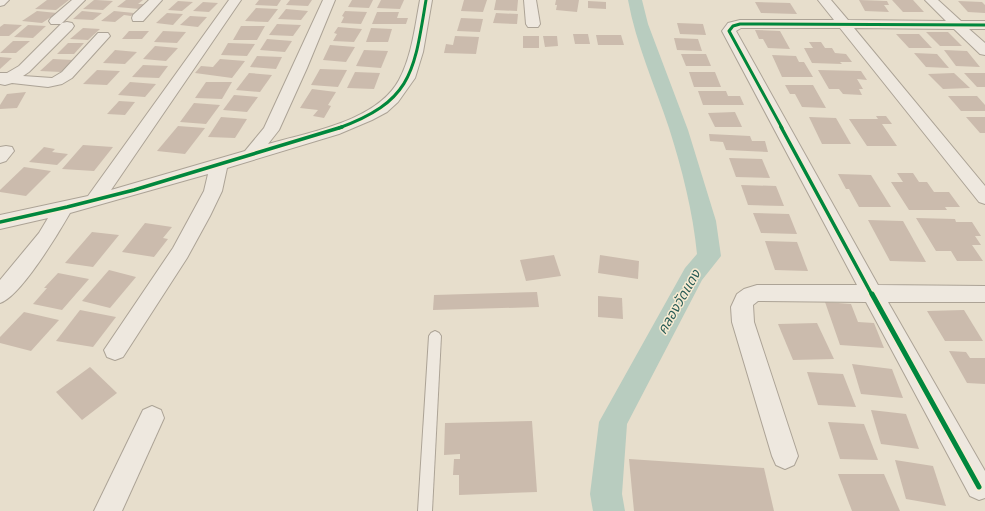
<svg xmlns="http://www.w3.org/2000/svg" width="985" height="511" viewBox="0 0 985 511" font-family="Spectral,'Noto Sans Thai',serif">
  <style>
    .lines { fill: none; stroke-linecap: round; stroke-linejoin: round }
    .canal { fill: #b8ccbf; fill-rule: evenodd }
    .building { fill: #cbbbad }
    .service-casing { stroke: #aca396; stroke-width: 2 }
    .minor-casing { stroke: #aca396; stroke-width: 2 }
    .service { fill: #eee8df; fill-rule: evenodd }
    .minor { fill: #eee8df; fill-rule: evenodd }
    .cycleway-far2-casing { stroke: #f8ebd2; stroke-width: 5 }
    .cycleway-far1-casing { stroke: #f8ebd2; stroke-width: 6 }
    .cycleway-casing { stroke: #f8ebd2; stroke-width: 8 }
    .cycleway-far2 { stroke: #00873e; stroke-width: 3 }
    .cycleway-far1 { stroke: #00873e; stroke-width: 3.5 }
    .cycleway { stroke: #00873e; stroke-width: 5 }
    .labels { text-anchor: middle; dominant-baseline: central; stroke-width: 3; stroke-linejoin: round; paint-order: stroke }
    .water-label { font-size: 14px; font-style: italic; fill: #2a5d57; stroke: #f8ebd2 }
  </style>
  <rect width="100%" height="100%" fill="#e7decc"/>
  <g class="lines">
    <!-- canal -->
    <path class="canal" d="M628 0H642L648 24 688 130 716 221 721 256 702 280 627 424 622 494 625 511H593L590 494 599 422 685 268 697 254C693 212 682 169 669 128 655 86 636 44 628 0Z"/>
  </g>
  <!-- building -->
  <g class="building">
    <path d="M47 0H69L56 10 35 9Z"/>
    <path d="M94 0H96L113 1 103 10 83 9Z"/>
    <path d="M126 0H143L138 4H145L140 9 117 7Z"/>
    <path d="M259 0H281L277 6 255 5Z"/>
    <path d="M290 0H312L308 6 286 5Z"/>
    <path d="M352 0H373L369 8 348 7Z"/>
    <path d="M381 0H404L400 9 377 8Z"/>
    <path d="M464 0H487L483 12 461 11Z"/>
    <path d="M496 0H518L517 11 494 10Z"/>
    <path d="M556 0H579L577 12 556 10 557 5H555Z"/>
    <path d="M859 0 887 1 889 5H884L889 12 865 11Z"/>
    <path d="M892 0H913L924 12H903Z"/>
    <path d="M178 1 193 2 182 11 168 10Z"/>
    <path d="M588 1 606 2V9L588 8Z"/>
    <path d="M958 1 982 2 985 5V13L968 12Z"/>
    <path d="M203 2 218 3 209 12 193 11Z"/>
    <path d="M755 2 790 3 797 14 761 13Z"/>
    <path d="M256 8 278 9 268 22 245 21Z"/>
    <path d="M286 9 308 11 301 20 278 19Z"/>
    <path d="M37 11 57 13 42 23 22 21Z"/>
    <path d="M82 11 102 13 93 20 73 19Z"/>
    <path d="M114 11 134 13 131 16 124 15 115 22 101 21Z"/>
    <path d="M345 11 367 12 361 24 341 23 344 17 342 16Z"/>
    <path d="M377 12H399L397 18H408L406 24H372Z"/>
    <path d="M167 13 183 14 173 25 156 23Z"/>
    <path d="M496 13 518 14 517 24 493 23Z"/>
    <path d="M190 16 207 17 198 27 180 25Z"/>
    <path d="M461 18 483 19 480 32 457 31Z"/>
    <path d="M677 23 703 24 706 35 680 34Z"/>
    <path d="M4 24 22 25 9 36H0V27Z"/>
    <path d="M277 24 301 25 293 36 269 35Z"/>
    <path d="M28 25 46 26 33 38 14 37Z"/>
    <path d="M241 26H265L257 40H233Z"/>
    <path d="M338 27 362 29 354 42 333 41 337 34 334 33Z"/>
    <path d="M83 28 100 29 88 40 70 39Z"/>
    <path d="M371 28 392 29 388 42H366Z"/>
    <path d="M755 30 780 31 790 49 768 48 763 39H759Z"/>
    <path d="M129 31H149L142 39H122Z"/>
    <path d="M163 31 186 32 177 43 154 42Z"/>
    <path d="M926 32H948L962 46H940Z"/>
    <path d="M573 34H588L590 44H575Z"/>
    <path d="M896 34H919L932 48H909Z"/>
    <path d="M596 35H621L624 45H598Z"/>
    <path d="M455 36 479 37 476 54 444 53 446 44 453 45Z"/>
    <rect x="523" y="36" width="16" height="12"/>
    <path d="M543 36H557L558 46 545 47Z"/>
    <path d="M674 38 698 39 702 51 677 50Z"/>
    <path d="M267 39 292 41 285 52 260 50Z"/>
    <path d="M13 41H30L16 53H0Z"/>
    <path d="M809 42H821L825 48H832L835 53 846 54 852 62H840L842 64 812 63 804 48H813Z"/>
    <path d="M68 43H84L74 54H57Z"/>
    <path d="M228 43 255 44 247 56 221 55Z"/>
    <path d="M330 45 355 47 346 62 323 60Z"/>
    <path d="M155 46 178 48 166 61 143 59Z"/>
    <path d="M115 50 137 52 125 64 103 63Z"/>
    <path d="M364 50 388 51 381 68 356 66Z"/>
    <path d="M944 50 967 51 980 67 956 66Z"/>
    <path d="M914 53 937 54 949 68 926 67Z"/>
    <path d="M681 54H706L711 66H686Z"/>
    <path d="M772 55 796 56 799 62H804L813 77H782Z"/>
    <path d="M257 56 282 57 276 69 250 67Z"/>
    <path d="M0 57 12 58 0 69Z"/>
    <path d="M53 59 73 60 61 72 40 71Z"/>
    <path d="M220 59 245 61 232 78 195 73 201 66 213 67Z"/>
    <path d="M143 65 168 66 159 78 132 77Z"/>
    <path d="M320 69 347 70 338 87 311 85Z"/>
    <path d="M97 70 120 71 107 85 83 84Z"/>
    <path d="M818 70 861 71 867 80 857 79 863 89H859L862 95 843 94 839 89H829Z"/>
    <path d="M355 72 380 73 374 89 347 88Z"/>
    <path d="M689 72H715L721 87H694Z"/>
    <path d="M249 73 272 75 260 92 236 90Z"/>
    <path d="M954 73 970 88 943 89 928 74Z"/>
    <path d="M964 73H985V87H977Z"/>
    <path d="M130 82 156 84 145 97 118 95Z"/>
    <path d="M206 82H232L222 99 195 98Z"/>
    <path d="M785 85H813L826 108 802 107 795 94H790Z"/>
    <path d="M312 89 336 92 328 105 331 106 324 118 313 116 318 110 300 108Z"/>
    <path d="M698 91H726L728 96H740L744 105H703Z"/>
    <path d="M26 92 17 108 0 109V105L7 94Z"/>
    <path d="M234 95 258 97 247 112 223 110Z"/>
    <path d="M948 96H977L985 105V111H961Z"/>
    <path d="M119 101 135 102 125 115 107 114Z"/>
    <path d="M194 103 220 105 206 124 180 122Z"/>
    <path d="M735 112 742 127H715L708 113Z"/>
    <path d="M876 116H886L892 124H882L897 146H867L849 119H878Z"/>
    <path d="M221 117 247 119 235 138 208 137Z"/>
    <path d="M809 117 836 118 851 144H822Z"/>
    <path d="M966 117H985V133H980Z"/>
    <path d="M178 126 205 128 185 154 157 151Z"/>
    <path d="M709 134 750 136 752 141H765L768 152 726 150 723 142 710 141Z"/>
    <path d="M83 145 113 147 94 171 62 169Z"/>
    <path d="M44 147 55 149 52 152 68 154 57 165 29 162Z"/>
    <path d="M729 158 762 159 770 178 736 177Z"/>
    <path d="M24 167 51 171 26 196 0 192V190Z"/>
    <path d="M897 173H913L919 182H927L934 192H949L960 207H945L947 210H909L891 182H903Z"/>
    <path d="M838 174 871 175 891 207H859L849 189H846Z"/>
    <path d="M741 185 776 186 784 206 748 205Z"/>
    <path d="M753 213 789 214 797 234 761 233Z"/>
    <path d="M916 218 955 219 956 222H972L981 236H975L981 245H972L983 261H957L951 251H936Z"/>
    <path d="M868 220 903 221 926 262 890 261Z"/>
    <path d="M145 223 172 227 163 238 168 239 154 257 122 252Z"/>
    <path d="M92 232 119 235 93 267 65 263Z"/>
    <path d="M765 241 797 242 808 271 775 270Z"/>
    <path d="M554 255 561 276 526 281 520 260Z"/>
    <path d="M600 255 639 261 638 279 598 273Z"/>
    <path d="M109 270 136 277 110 308 82 301Z"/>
    <path d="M58 273 89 279 62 310 33 304 47 288H44Z"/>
    <path d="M537 292 539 307 433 310 434 295Z"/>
    <path d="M598 296 622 298 623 319 598 317Z"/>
    <path d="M825 302 851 304 858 322 874 323 884 348 840 345Z"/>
    <path d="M80 310 116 317 93 347 56 341Z"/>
    <path d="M964 310 983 341H945L927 311Z"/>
    <path d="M24 312 59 320 31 351 0 343V337Z"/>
    <path d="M817 323 834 359 793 360 778 324Z"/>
    <path d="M949 351 966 352 970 358H985V384L967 383Z"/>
    <path d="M852 364 892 369 903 398 861 394Z"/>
    <path d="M90 367 117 393 82 420 56 392Z"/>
    <path d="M807 372 843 374 856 407 818 405Z"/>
    <path d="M871 410 906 414 919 449 881 444Z"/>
    <path d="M532 421 537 492 459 495V475H453L454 459H460V454L444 455 445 423Z"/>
    <path d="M828 422 864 424 878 460 840 459Z"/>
    <path d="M629 459 764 468 774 511H634Z"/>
    <path d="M895 460 933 466 946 506 906 499Z"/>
    <path d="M838 474H884L900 511H852Z"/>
  </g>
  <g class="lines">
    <!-- service casing -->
    <g class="service-casing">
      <path id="service" d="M435 331 439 333 441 336 432 511H418L429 336 431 333Z"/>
    </g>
    <!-- minor casing -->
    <g class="minor-casing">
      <g id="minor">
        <path d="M0 0H9L4 5 0 6Z"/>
        <path d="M72 0H85L61 24H51L49 21 51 18Z"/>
        <path d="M149 0H162L143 21H133L132 18 133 15Z"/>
        <path d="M229 0H241L111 190 245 151 264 128 323 0H335L307 68 279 130 268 144C310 132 377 121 399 80 412 56 415 26 420 0H432L423 52 415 78 398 102 387 112 372 120 339 134 227 168 222 191 210 216 187 258 123 357 115 360 107 357 104 350 173 248 204 191 208 174 70 213C58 234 20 297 0 303V280L39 233 48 218 0 229V215L88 196Z"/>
        <path d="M524 0H536L540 24 538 27H528L526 24Z"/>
        <path d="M818 0H831L848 20 946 21 925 0H938L961 21H985V29H969L985 43V55L980 54 954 29 854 28 985 186V204L979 202 840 28H741L736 31 878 285 985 286V302H888L985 471V498L979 500 970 496 866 302 758 301 753 305 754 322 798 456 794 465 785 469 776 465 772 456 732 322 731 307 737 294 744 289 757 285H857L722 31 728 23 740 20H834Z"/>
        <path d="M67 22 72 23 74 26 72 29 29 72 23 76 52 78 62 72 98 33H108L110 36 72 78 62 84 48 87 12 83 5 85 0 84V73H7L19 66 62 23Z"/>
        <path d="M6 146 12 147 14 151 6 161 0 163V147Z"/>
        <path d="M152 406 161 410 164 418 122 511H94L143 410Z"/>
      </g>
    </g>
    <!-- service -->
    <use href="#service" class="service"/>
    <!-- minor -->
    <use href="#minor" class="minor"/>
    <!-- cycleway-far2 casing -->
    <g class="cycleway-far2-casing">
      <g id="cycleway-far2">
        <path d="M339 128C413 101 414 71 426 0"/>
        <path d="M782 128 729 31 733 26 740 24 985 25"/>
      </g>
    </g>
    <!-- cycleway-far1 casing -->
    <g class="cycleway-far1-casing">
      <g id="cycleway-far1">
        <path d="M781 127 872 295"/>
        <path d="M0 222 67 207 134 190 342 127"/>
      </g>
    </g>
    <!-- cycleway casing -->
    <g class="cycleway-casing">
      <path id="cycleway" d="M872 294 979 487"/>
    </g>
    <!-- cycleway-far2 -->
    <use href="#cycleway-far2" class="cycleway-far2"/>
    <!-- cycleway-far1 -->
    <use href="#cycleway-far1" class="cycleway-far1"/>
    <!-- cycleway -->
    <use href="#cycleway" class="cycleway"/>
  </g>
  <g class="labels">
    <!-- water labels -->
    <g class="water-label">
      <text transform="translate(679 302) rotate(-60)">คลองวัดแดง</text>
    </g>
  </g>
</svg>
